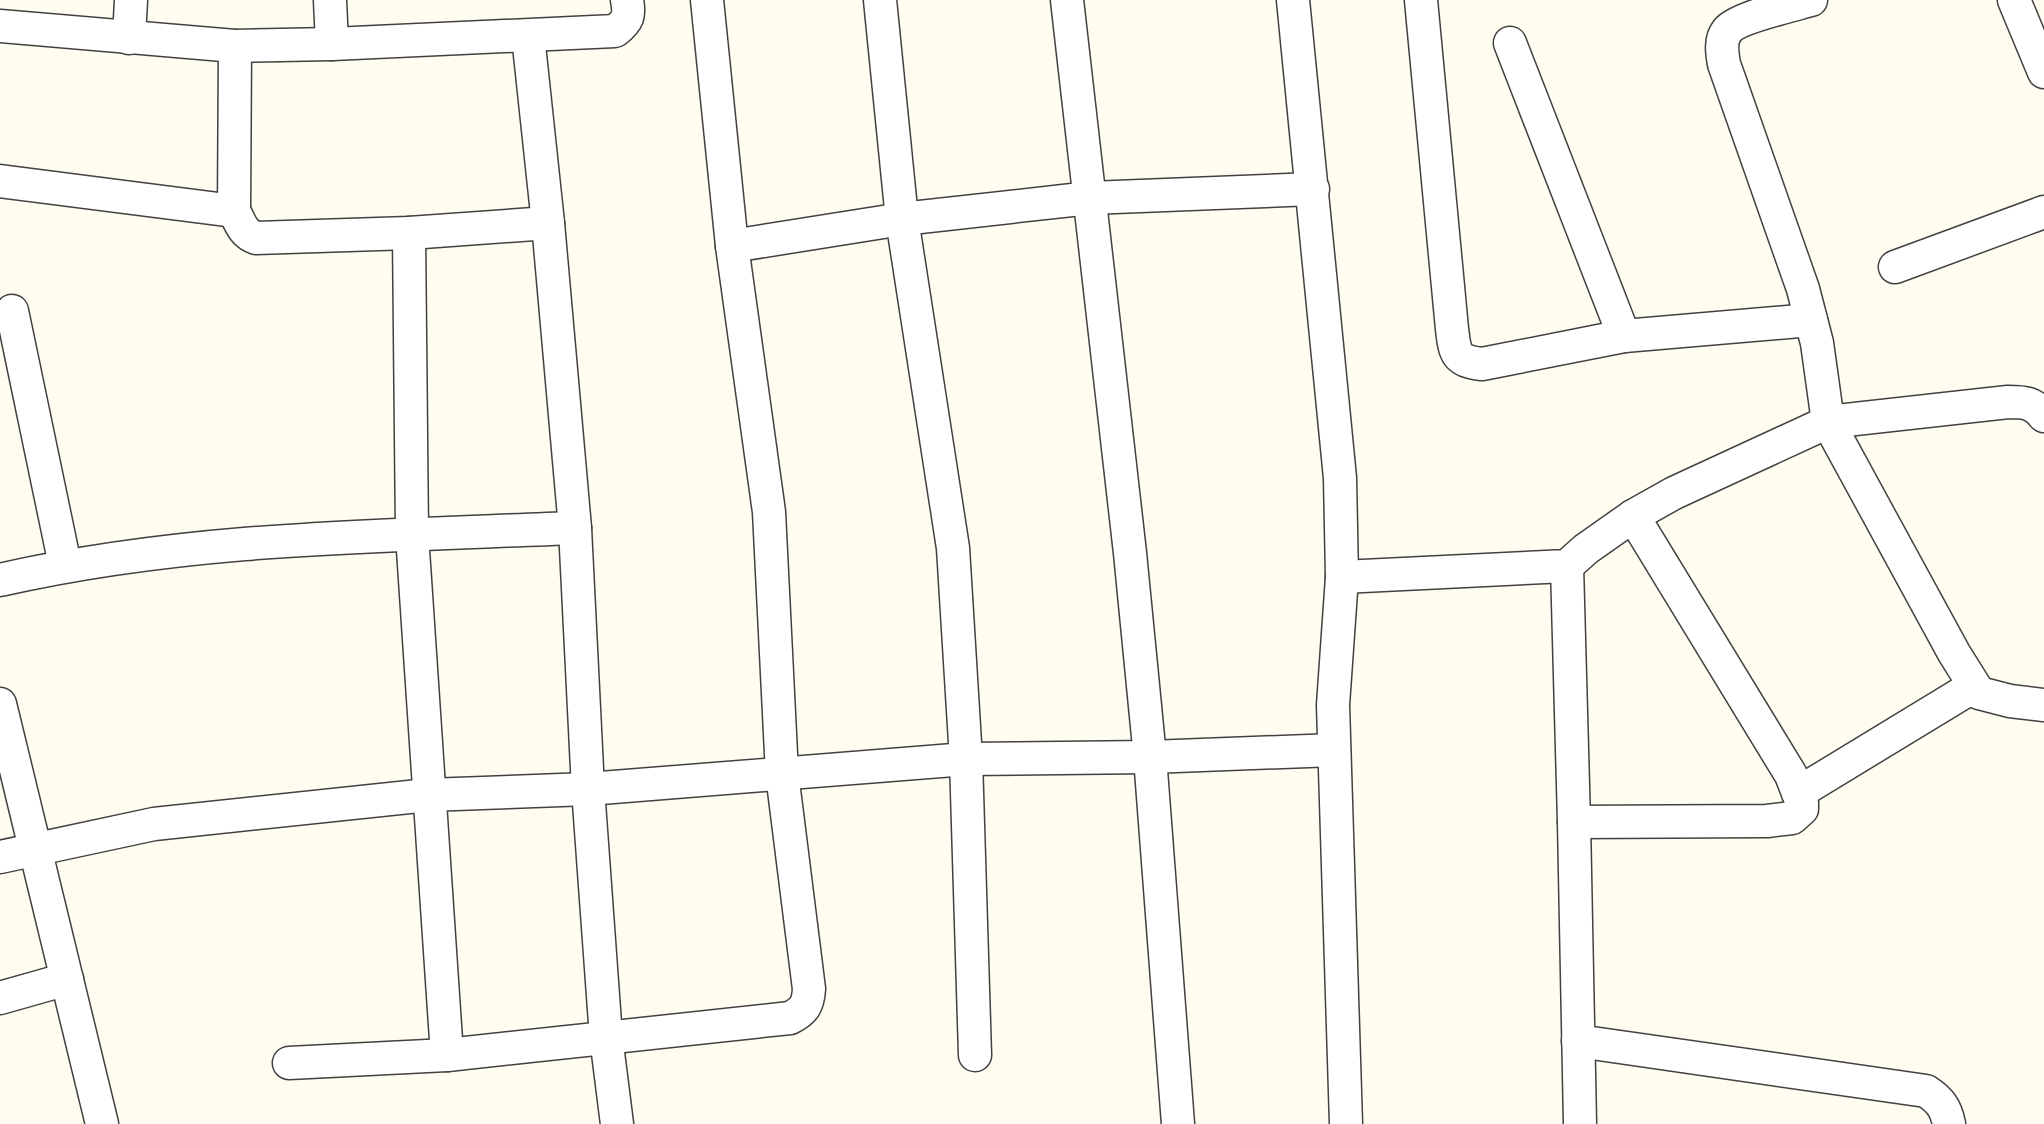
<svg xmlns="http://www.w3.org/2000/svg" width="2044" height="1124" viewBox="0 0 2044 1124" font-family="Lora,serif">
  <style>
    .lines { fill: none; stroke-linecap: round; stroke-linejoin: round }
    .minor-casing { stroke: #414141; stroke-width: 35 }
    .minor { stroke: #fff; stroke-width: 32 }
  </style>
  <rect width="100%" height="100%" fill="#fffdef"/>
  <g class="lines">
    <!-- minor casing -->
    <g class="minor-casing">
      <g id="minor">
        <path d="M330 0 332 44"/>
        <path d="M880 0 902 219 953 548 966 759 975 1055"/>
        <path d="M1067 0 1130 553 1150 757 1178 1124"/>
        <path d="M1293 0 1340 478 1342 577 1333 705 1346 1124"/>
        <path d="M1421 0 1452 329C1455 353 1455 361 1482 364L1624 336 1811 320"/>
        <path d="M1811 0C1794 5 1736 18 1727 31 1720 40 1722 53 1724 64L1803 289 1817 343 1828 422 1954 653 1979 693 2010 701 2044 705"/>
        <path d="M2014 0 2044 72"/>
        <path d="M0 26 235 46 332 44 615 31C628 21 630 16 627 0"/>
        <path d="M528 36 548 223 575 528 588 789 606 1037 617 1124"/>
        <path d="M129 38 131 0"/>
        <path d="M1510 43 1624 336"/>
        <path d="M0 181 234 211 235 46"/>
        <path d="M234 211C240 222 243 234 256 238L409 233 548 223"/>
        <path d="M409 233 412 535 447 1055 790 1018C804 1011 808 1005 809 989L782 774 769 512 732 246 707 0"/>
        <path d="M732 246 902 219 1090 198 1313 189"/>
        <path d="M1895 267 2044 212"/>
        <path d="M12 311 65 565"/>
        <path d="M1567 566 1574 822 1580 1124"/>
        <path d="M1342 577 1567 566 1586 549 1633 516"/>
        <path d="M0 580C188 537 383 536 575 528"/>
        <path d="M0 704 102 1124"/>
        <path d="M1798 793 1974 686"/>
        <path d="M1574 822 1767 821 1792 818 1802 809V803L1791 775 1633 516 1674 493 1828 422 2008 402C2024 402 2033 402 2044 416"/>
        <path d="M0 857 154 824 428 795 588 789 966 759 1150 757 1334 750"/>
        <path d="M0 998 67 979"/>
        <path d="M1578 1041 1926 1091C1940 1100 1946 1108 1949 1124"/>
        <path d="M289 1063 447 1055"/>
      </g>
    </g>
    <!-- minor -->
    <use href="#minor" class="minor"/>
  </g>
</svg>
